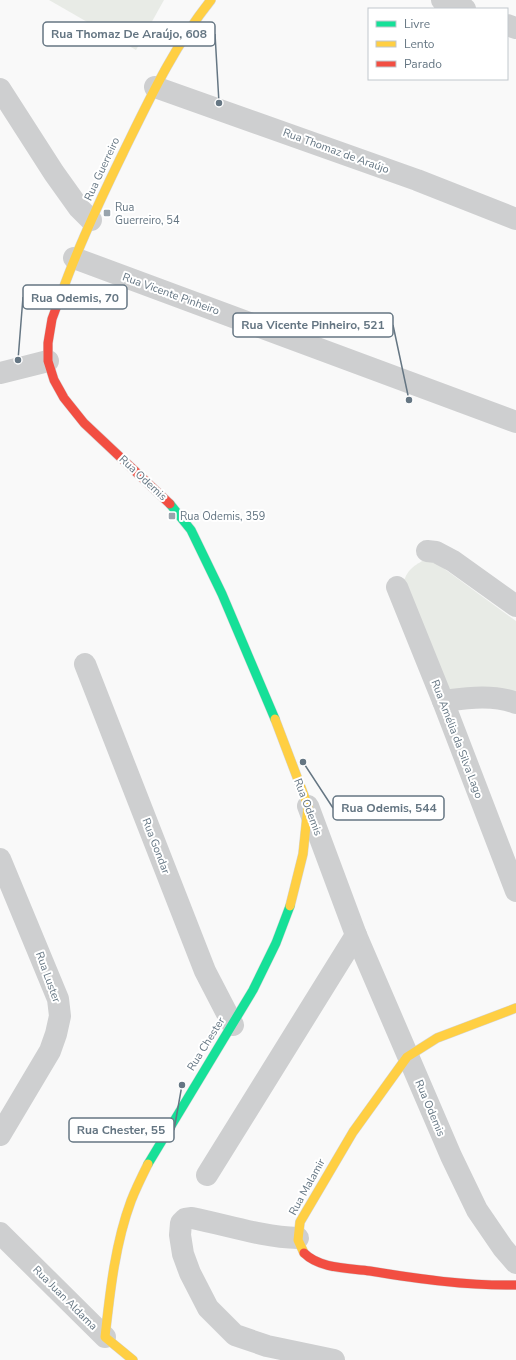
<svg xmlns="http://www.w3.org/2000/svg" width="516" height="1360" viewBox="0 0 516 1360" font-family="'Nunito Sans',sans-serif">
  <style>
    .green { fill: #e8ebe6 }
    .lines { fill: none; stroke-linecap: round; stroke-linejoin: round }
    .fast-casing { stroke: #d5d6d7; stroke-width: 10 }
    .slow-casing { stroke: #d5d6d7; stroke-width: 10 }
    .jam-casing { stroke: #d5d6d7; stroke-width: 10 }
    .street { stroke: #cecfd0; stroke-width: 22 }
    .fast { stroke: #16e098; stroke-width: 9 }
    .slow { stroke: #ffcf43; stroke-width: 9 }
    .jam { stroke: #f24e42; stroke-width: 9 }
    .poi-dot { fill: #99a4ac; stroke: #fff; stroke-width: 1.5 }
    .labels { text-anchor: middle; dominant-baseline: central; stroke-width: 4; stroke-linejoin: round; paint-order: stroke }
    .street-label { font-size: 11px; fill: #657683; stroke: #fff }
    .poi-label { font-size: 11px; fill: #657683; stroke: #fff; text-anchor: start }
    .leader { fill: none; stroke: #657683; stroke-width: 1.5 }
    .callout-dot { fill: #657683; stroke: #fff; stroke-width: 1.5 }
    .callout { fill: #fff; stroke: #657683; stroke-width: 1.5 }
    .callout-label { font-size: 12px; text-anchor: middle; font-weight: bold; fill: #657683 }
  </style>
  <rect width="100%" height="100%" fill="#f9f9f9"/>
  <!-- green -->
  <g class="green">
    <path d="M49 0H164L136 50Z"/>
    <path d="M424 560 435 562 516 621V694L450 693 403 584C407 570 412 567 424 560Z"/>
  </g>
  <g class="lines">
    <!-- fast casing -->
    <g class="fast-casing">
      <g id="fast">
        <path d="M170 504 191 530 222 594 275 719"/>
        <path d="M148 1164 253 990 276 943 290 906"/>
      </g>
    </g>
    <!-- slow casing -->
    <g class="slow-casing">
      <g id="slow">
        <path d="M62 292C79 244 101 198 123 153 149 100 174 46 211 0"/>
        <path d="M275 719 308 806 303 854 290 906"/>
        <path d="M304 1253 298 1240 300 1222 353 1132 407 1057 437 1038 516 1008"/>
        <path d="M133 1360 105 1337C110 1292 115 1244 131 1201 136 1188 142 1176 148 1164"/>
      </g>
    </g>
    <!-- jam casing -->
    <g class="jam-casing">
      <g id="jam">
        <path d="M62 292 52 319 48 343V361L54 380 64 398 84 423 170 504"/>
        <path d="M304 1253C320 1269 349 1268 370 1271 419 1279 467 1286 516 1285"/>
      </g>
    </g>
    <!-- street -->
    <g class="street">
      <path d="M442 0 465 9"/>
      <path d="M507 25 516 28"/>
      <path d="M155 87 417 180 516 219"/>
      <path d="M0 89 54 173 79 208 91 220"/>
      <path d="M74 258 516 422"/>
      <path d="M0 373 48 361"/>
      <path d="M427 551 436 552 453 561 516 606"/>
      <path d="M397 587 443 701 516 891"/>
      <path d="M85 664 205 971 233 1025"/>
      <path d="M443 701C467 698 493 694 516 703"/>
      <path d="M308 806 356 935 451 1156 477 1210 503 1248 516 1263"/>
      <path d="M0 859 58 999 60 1016 56 1034 50 1051 0 1135"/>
      <path d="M207 1175 356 935"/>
      <path d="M0 1233 105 1337"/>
      <path d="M298 1238C262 1237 227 1225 192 1218L185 1219 181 1223 180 1235 183 1254 190 1273 208 1308 235 1335 267 1346 334 1360"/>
    </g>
    <!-- fast -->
    <use href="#fast" class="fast"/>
    <!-- slow -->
    <use href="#slow" class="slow"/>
    <!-- jam -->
    <use href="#jam" class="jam"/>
  </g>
  <!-- markers -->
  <g class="poi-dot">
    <rect x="103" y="209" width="8" height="8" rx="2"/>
    <rect x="168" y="512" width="8" height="8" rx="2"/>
  </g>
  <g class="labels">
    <!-- street labels -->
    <g class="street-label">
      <text transform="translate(336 151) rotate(20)">Rua Thomaz de Araújo</text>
      <text transform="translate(102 169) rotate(-65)">Rua Guerreiro</text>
      <text transform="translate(171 294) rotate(20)">Rua Vicente Pinheiro</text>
      <text transform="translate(143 478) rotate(43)">Rua Odemis</text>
      <text transform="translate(457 739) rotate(69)">Rua Amélia da Silva Lago</text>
      <text transform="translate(308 807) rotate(69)">Rua Odemis</text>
      <text transform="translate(156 846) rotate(69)">Rua Gondar</text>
      <text transform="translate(48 977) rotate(70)">Rua Luster</text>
      <text transform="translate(206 1044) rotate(-58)">Rua Chester</text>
      <text transform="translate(430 1108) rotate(67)">Rua Odemis</text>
      <text transform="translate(307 1187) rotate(-61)">Rua Malamir</text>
      <text transform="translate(65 1298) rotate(45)">Rua Juan Aldama</text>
    </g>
    <!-- poi labels -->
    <g class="poi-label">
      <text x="115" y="207">Rua<tspan x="115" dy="13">Guerreiro, 54</tspan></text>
      <text x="180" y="516">Rua Odemis, 359</text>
    </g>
  </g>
  <!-- callouts -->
  <path class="leader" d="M219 103L215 34M18 360L23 297M409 400L393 325M303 762L333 808M182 1085L174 1130"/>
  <g class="callout-dot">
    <circle cx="219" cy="103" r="4"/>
    <circle cx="18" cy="360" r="4"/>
    <circle cx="409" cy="400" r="4"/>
    <circle cx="303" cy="762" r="4"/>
    <circle cx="182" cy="1085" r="4"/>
  </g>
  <g class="callout">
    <rect x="43" y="22" width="172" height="24" rx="4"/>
    <rect x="23" y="285" width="104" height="24" rx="4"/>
    <rect x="233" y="313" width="160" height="24" rx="4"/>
    <rect x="333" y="796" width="111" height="24" rx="4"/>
    <rect x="69" y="1118" width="105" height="24" rx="4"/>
  </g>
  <g class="callout-label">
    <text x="129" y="38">Rua Thomaz De Araújo, 608</text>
    <text x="75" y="302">Rua Odemis, 70</text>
    <text x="313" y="329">Rua Vicente Pinheiro, 521</text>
    <text x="389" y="812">Rua Odemis, 544</text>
    <text x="121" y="1134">Rua Chester, 55</text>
  </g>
  <!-- legend -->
  <rect x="368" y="8" width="140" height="72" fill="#ffffff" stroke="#c1c8cd"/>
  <rect x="376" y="21" width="20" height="6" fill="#16e098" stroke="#c1c8cd"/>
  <text x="404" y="28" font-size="12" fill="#657683">Livre</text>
  <rect x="376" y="41" width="20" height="6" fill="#ffcf43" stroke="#c1c8cd"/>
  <text x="404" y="48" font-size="12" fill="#657683">Lento</text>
  <rect x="376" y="61" width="20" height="6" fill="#f24e42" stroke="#c1c8cd"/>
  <text x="404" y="68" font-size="12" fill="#657683">Parado</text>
</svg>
